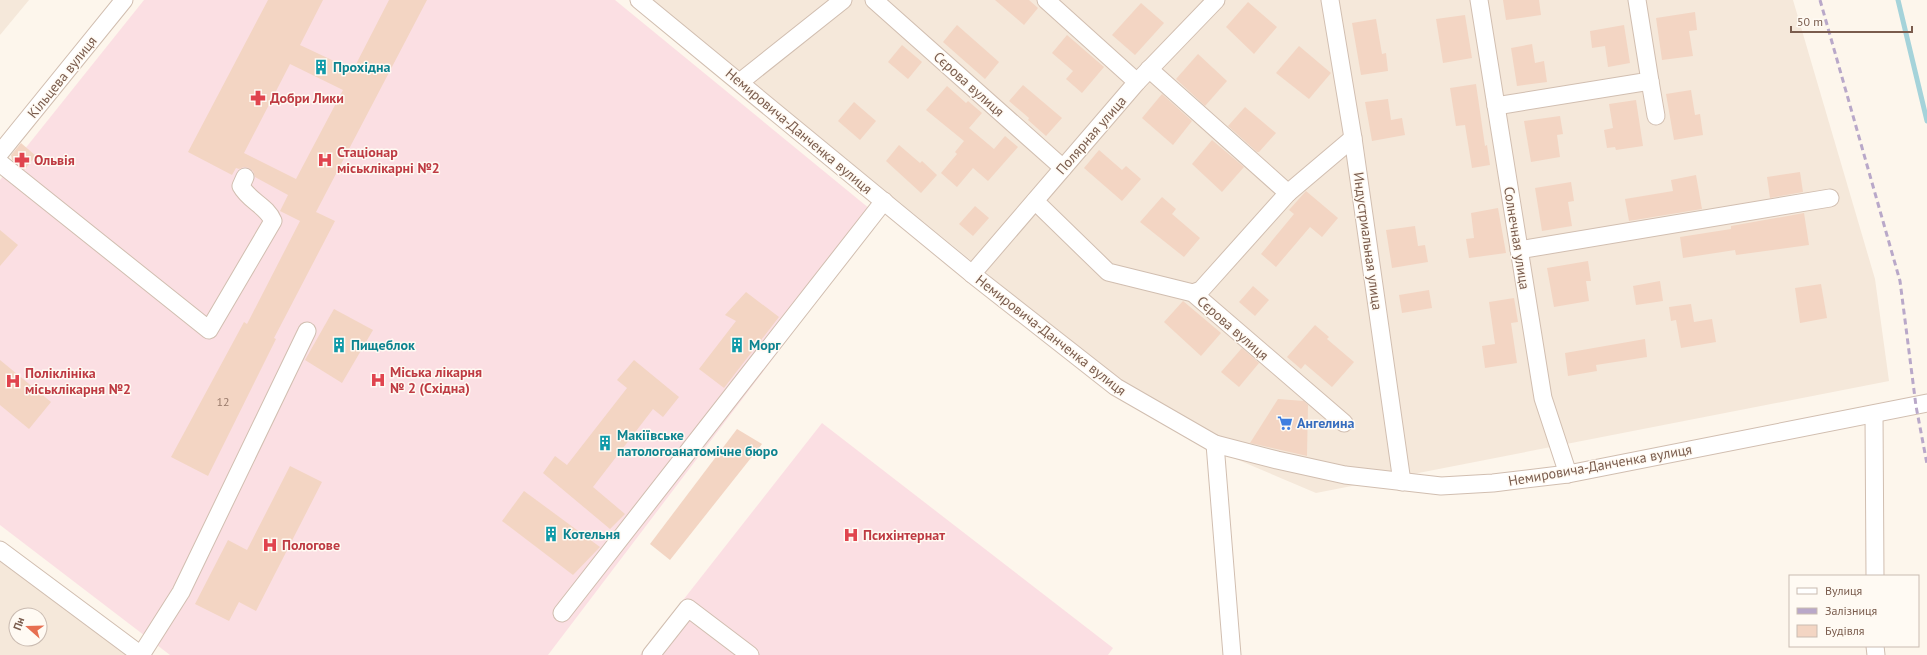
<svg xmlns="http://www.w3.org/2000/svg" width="1927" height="655" viewBox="0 0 1927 655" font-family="'PT Sans',sans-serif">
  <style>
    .residential { fill: #f5e8da; fill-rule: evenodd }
    .medical { fill: #fbdfe3 }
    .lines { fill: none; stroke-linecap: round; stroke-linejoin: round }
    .stream { stroke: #a5d3da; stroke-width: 5 }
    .building { fill: #f3d5c3; fill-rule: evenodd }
    .minor-casing { stroke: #d1beb0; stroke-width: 19 }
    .minor { stroke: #fff; stroke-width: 17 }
    .rail { stroke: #b9a8c9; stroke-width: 3; stroke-dasharray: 6 4; stroke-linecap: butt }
    .labels { text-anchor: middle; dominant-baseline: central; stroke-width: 3; stroke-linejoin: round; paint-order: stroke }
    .number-label { font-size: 12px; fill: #987a6a }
    .culture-label { font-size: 14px; font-weight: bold; fill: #0d838f; stroke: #fffaf3; text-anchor: start }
    .street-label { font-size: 14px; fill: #7a5c4d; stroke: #fffaf3 }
    .health-label { font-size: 14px; font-weight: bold; fill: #be3a42; stroke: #fffaf3; text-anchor: start }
    .shop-label { font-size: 14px; font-weight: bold; fill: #366cbe; stroke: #fffaf3; text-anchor: start }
  </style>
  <rect width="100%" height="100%" fill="#fdf6ec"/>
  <!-- residential -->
  <g class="residential">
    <path d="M0 0H29L0 35Z"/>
    <path d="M652 0H1793L1875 279 1889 381 1316 493 1184 437 1050 325Z"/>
    <path d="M0 550 142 655H0ZM16 615H40V639H16Z"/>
  </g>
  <!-- medical -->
  <g class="medical">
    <path d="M144 0H615L870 209 866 236 548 655H170L0 525V180Z"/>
    <path d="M822 423 1113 648 1108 655H640Z"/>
  </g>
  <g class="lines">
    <!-- stream -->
    <path class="stream" d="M1898 0 1927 121"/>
  </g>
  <!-- building -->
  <g class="building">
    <path d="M268 0H323L300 45 353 70 389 0H427L316 212 335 221 284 319 274 338 276 339 208 476 171 457 244 322 247 324 300 221 280 211 288 195 255 177 253 171 249 168 244 167 239 169 236 168 232 175 188 152ZM290 64 343 90 296 179 244 153Z"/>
    <path d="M995 0H1029L1038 8 1024 25Z"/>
    <path d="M1503 0H1539L1541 15 1506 20Z"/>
    <path d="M1248 2 1277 27 1254 54 1226 27Z"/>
    <path d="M1141 3 1164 23 1135 55 1112 35Z"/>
    <path d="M1695 12 1697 30 1689 31 1693 56 1662 60 1656 18Z"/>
    <path d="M1465 15 1472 58 1443 63 1436 19Z"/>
    <path d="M1376 19 1382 54 1386 53 1388 71 1361 75 1352 23Z"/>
    <path d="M957 25 999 62 985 79 943 42Z"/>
    <path d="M1624 25 1630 63 1608 67 1605 46 1592 48 1590 31Z"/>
    <path d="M1067 35 1104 67 1082 93 1066 79 1073 71 1052 53Z"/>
    <path d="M1532 44 1535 63 1544 61 1547 82 1517 86 1511 48Z"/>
    <path d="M902 45 922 62 908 79 888 62Z"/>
    <path d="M1299 46 1331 73 1309 99 1276 73Z"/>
    <path d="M1198 54 1227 81 1205 106 1176 79Z"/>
    <path d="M1476 84 1485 146 1487 145 1490 165 1472 168 1465 125 1456 126 1450 88Z"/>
    <path d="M1023 85 1062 118 1046 136 1028 120 1029 118 1009 101Z"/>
    <path d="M947 86 966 103 968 101 982 113 969 128 994 149 1005 136 1018 147 988 181 973 168 957 187 941 173 957 154 955 152 964 141 926 110Z"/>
    <path d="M1691 90 1695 115 1700 114 1703 135 1674 140 1666 94Z"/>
    <path d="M1162 94 1192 121 1173 145 1142 118Z"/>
    <path d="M1388 99 1391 120 1402 118 1405 135 1372 141 1365 102Z"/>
    <path d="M1636 100 1643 146 1616 150 1615 147 1607 148 1604 130 1613 128 1609 104Z"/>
    <path d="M854 102 876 121 860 140 838 121Z"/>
    <path d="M1245 107 1276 133 1259 152H1257L1228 126Z"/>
    <path d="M1560 116 1563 134 1557 135 1560 157 1531 162 1524 121Z"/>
    <path d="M1212 140 1244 167 1222 192 1192 164Z"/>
    <path d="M21 143 36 156 24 170 12 160 11 155Z"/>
    <path d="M899 145 920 163 922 161 937 175 921 193 886 161Z"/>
    <path d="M1099 150 1122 170 1126 166 1141 179 1122 201 1084 168Z"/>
    <path d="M1800 172 1803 192 1770 198 1767 177Z"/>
    <path d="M1696 175 1702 209 1629 221 1625 199 1673 191 1671 180Z"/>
    <path d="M1571 182 1574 201 1568 202 1572 226 1542 231 1535 188Z"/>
    <path d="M1306 191 1338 218 1322 237 1310 227 1276 267 1261 254 1294 214 1289 210Z"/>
    <path d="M1162 197 1176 209 1172 214 1200 238 1184 257 1140 222Z"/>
    <path d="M975 206 989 218 973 236 959 224Z"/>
    <path d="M1498 208 1506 253 1469 258 1466 239 1474 238 1471 213Z"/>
    <path d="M1804 213 1809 245 1736 255 1735 250 1683 258 1680 237 1731 229V226Z"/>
    <path d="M1415 226 1418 246 1425 245 1428 262 1392 268 1386 230Z"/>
    <path d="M0 230 18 245 0 266Z"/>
    <path d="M1588 261 1591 281H1586L1589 301 1554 307 1547 268Z"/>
    <path d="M1660 281 1663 301 1636 305 1633 286Z"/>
    <path d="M1821 284 1827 318 1800 323 1795 288Z"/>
    <path d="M1253 286 1269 300 1255 316 1239 302Z"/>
    <path d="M1429 290 1432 308 1402 313 1399 295Z"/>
    <path d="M746 292 779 317 724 388 699 369 736 321 725 315Z"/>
    <path d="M1514 298 1518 322 1511 323 1517 363 1485 368 1482 346 1495 344 1489 302Z"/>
    <path d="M1183 301 1221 333 1201 356 1164 322Z"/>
    <path d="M1691 304 1694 322 1712 319 1716 342 1681 348 1676 320 1671 321 1669 307Z"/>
    <path d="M334 309 373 330 342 383 305 360Z"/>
    <path d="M1315 325 1329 337 1327 339 1354 362 1332 387 1305 364 1301 369 1287 357Z"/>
    <path d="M1645 339 1647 357 1596 365 1597 371 1568 376 1565 353Z"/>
    <path d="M1242 348 1259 363 1239 387 1221 372Z"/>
    <path d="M0 360 51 402 29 429 0 405Z"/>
    <path d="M634 360 679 397 663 417 653 409 593 487 625 514 610 529 543 473 555 456 567 465 627 388 617 380Z"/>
    <path d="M1278 399 1304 401 1308 405 1307 456 1250 443Z"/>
    <path d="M737 429 762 444 670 560 650 544Z"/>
    <path d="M290 466 322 482 256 611 239 602 229 621 195 604 228 540 247 550Z"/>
    <path d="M524 491 600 547 573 575 502 521Z"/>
  </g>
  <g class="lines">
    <!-- minor casing -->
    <g class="minor-casing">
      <g id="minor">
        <path d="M639 0 972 274 1116 387 1215 444 1277 460 1345 475 1441 486 1493 483 1568 474 1927 403"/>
        <path d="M874 0 1063 168"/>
        <path d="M1046 0 1137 82"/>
        <path d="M1330 0 1353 138 1402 482"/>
        <path d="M1479 0 1543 398 1568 474"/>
        <path d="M1149 69 1288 193 1353 138"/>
        <path d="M1650 81 1656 116"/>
        <path d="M740 82 843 0"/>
        <path d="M1496 106 1650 81 1637 0"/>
        <path d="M0 153 124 0"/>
        <path d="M0 163 209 330 273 221C267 206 249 201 241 186L245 177"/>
        <path d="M1035 201 1108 272 1193 293 1344 423"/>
        <path d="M1519 250 1830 198"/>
        <path d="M972 274 1137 82 1216 0"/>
        <path d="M1193 293 1201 290 1288 193"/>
        <path d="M1874 414 1875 576"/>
        <path d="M1215 444 1232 655"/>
        <path d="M0 550 141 655"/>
        <path d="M562 613 884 201"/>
        <path d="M1875 646 1876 655"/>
        <path d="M141 655 181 592 307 331"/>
        <path d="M651 655 688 608 750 655"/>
      </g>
    </g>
    <!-- minor -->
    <use href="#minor" class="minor"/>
    <!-- rail -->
    <path class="rail" d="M1820 0 1900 281 1916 406 1927 464"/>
  </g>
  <!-- icons -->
  <defs>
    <g id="building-bare" transform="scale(1.2)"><path d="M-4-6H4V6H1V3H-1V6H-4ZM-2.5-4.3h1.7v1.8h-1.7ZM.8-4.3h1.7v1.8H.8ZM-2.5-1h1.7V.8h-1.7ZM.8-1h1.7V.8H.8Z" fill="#0f9aa8" stroke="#fffaf3" stroke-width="2.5" paint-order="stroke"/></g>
    <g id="pharmacy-bare" transform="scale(1.2)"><path d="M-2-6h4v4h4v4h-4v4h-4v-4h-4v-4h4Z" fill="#e0444e" stroke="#fffaf3" stroke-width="2.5" paint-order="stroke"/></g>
    <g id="hospital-bare" transform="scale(1.2)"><path d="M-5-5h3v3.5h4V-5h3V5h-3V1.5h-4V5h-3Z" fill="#e0444e" stroke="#fffaf3" stroke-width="2.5" paint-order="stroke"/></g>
    <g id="supermarket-bare" transform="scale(1.2)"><path d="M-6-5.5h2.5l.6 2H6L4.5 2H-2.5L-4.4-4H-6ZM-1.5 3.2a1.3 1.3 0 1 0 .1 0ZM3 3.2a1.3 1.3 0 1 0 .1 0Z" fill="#3f7fe0" stroke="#fffaf3" stroke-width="2.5" paint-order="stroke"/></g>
  </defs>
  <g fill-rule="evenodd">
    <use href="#building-bare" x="321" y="67"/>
    <use href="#pharmacy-bare" x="258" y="98"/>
    <use href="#pharmacy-bare" x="22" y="160"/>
    <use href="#hospital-bare" x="325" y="160"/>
    <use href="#building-bare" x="339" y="345"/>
    <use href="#building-bare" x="737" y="345"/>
    <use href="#hospital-bare" x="378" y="380"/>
    <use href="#hospital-bare" x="13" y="381"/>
    <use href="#supermarket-bare" x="1285" y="423"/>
    <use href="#building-bare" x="605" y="443"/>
    <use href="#building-bare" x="551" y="534"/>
    <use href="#hospital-bare" x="851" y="535"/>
    <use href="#hospital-bare" x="270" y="545"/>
  </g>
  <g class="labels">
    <!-- number labels -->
    <g class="number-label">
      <text x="223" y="401">12</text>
    </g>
    <!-- culture labels -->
    <g class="culture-label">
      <text x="333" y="67">Прохідна</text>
      <text x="351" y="345">Пищеблок</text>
      <text x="749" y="345">Морг</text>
      <text x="617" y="435">Макіївське<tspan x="617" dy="16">патологоанатомічне бюро</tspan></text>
      <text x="563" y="534">Котельня</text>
    </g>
    <!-- street labels -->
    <g class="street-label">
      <text transform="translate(62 77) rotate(-51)">Кільцева вулиця</text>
      <text transform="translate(969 84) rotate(42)">Сєрова вулиця</text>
      <text transform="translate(799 131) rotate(40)">Немировича-Данченка вулиця</text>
      <text transform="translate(1091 135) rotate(-49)">Полярная улица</text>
      <text transform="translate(1517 238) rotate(81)">Солнечная улица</text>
      <text transform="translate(1368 241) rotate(82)">Индустриальная улица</text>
      <text transform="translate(1233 328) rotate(41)">Сєрова вулиця</text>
      <text transform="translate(1051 335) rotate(38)">Немировича-Данченка вулиця</text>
      <text transform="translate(1600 465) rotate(-10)">Немировича-Данченка вулиця</text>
    </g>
    <!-- health labels -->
    <g class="health-label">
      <text x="270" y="98">Добри Лики</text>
      <text x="337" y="152">Стаціонар<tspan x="337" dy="16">міськлікарні №2</tspan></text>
      <text x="34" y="160">Ольвія</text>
      <text x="390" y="372">Міська лікарня<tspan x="390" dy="16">№ 2 (Східна)</tspan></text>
      <text x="25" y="373">Поліклініка<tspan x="25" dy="16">міськлікарня №2</tspan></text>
      <text x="863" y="535">Психінтернат</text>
      <text x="282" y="545">Пологове</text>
    </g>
    <!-- shop labels -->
    <g class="shop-label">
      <text x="1297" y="423">Ангелина</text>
    </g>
  </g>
  <!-- legend -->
  <rect x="1789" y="575" width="130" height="72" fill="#fffaf3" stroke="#cabbb1"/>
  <rect x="1797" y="588" width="20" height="6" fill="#ffffff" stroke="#cabbb1"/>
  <text x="1825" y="595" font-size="12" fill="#7a5c4d">Вулиця</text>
  <rect x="1797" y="608" width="20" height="6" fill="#b9a8c9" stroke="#cabbb1"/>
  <text x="1825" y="615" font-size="12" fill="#7a5c4d">Залізниця</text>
  <rect x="1797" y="625" width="20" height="12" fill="#f3d5c3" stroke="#cabbb1"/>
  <text x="1825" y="635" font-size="12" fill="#7a5c4d">Будівля</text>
  <!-- north arrow -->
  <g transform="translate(28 627) rotate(290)"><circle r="19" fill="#fffaf3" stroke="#cabbb1"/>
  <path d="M0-3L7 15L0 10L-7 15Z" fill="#e76f51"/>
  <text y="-6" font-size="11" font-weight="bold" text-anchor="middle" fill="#7a5c4d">Пн</text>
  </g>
  <!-- scale -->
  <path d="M1791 26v6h121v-6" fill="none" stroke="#7a5c4d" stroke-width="2"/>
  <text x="1797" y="26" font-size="12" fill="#7a5c4d" stroke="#fffaf3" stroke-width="3" paint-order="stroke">50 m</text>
</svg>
